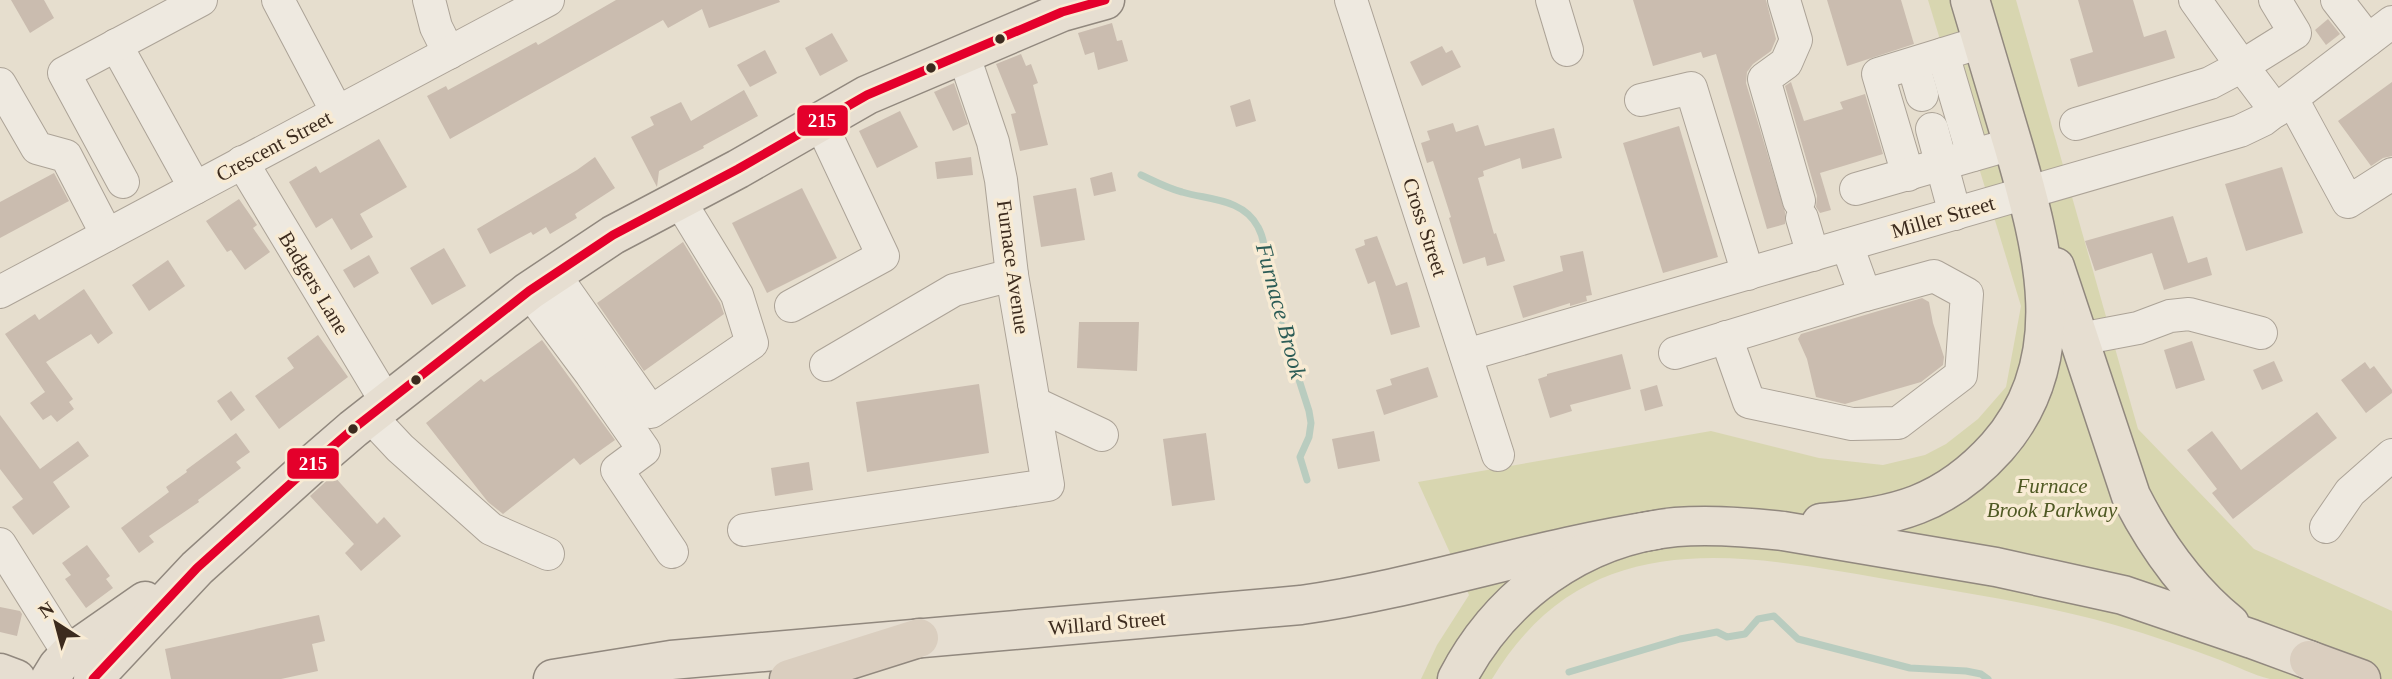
<svg xmlns="http://www.w3.org/2000/svg" width="2392" height="679" viewBox="0 0 2392 679" font-family="'Times New Roman',serif">
  <style>
    .green { fill: #d8d6b0 }
    .lines { fill: none; stroke-linecap: round; stroke-linejoin: round }
    .stream { stroke: #b9ccbf; stroke-width: 7 }
    .building { fill: #cabcaf }
    .minor-casing { stroke: #aca397; stroke-width: 34 }
    .major-casing { stroke: #91887e; stroke-width: 41 }
    .highway-casing { stroke: #91887e; stroke-width: 41 }
    .minor { stroke: #eee9e0; stroke-width: 32 }
    .major { stroke: #e6ded1; stroke-width: 38 }
    .highway { stroke: #dacebf; stroke-width: 38 }
    .bus-1-casing { stroke: #f8ebd4; stroke-width: 14 }
    .bus-1 { stroke: #e4002b; stroke-width: 9 }
    .bus-dot { fill: #3c2b1e; stroke: #f8ebd4; stroke-width: 2.5 }
    .labels { text-anchor: middle; dominant-baseline: central; stroke-width: 7; stroke-linejoin: round; paint-order: stroke }
    .street-label { font-size: 21px; fill: #3c2b1e; stroke: #f8ebd4 }
    .park-label { font-size: 21px; font-style: italic; fill: #4f5923; stroke: #f8ebd4 }
    .water-label { font-size: 23px; font-style: italic; fill: #2c5c56; stroke: #f8ebd4 }
    .line-badge { stroke: #f8ebd4; stroke-width: 2.5 }
    .badge-label { font-size: 19px; text-anchor: middle; font-weight: bold; fill: #fff }
  </style>
  <rect width="100%" height="100%" fill="#e6dece"/>
  <!-- green -->
  <path class="green" d="M1928 0H2016L2138 429 2254 549 2392 611V679C2364 679 2335 679 2307 679 2295 679 2281 679 2270 679 2253 675 2236 666 2220 660 2186 647 2150 635 2115 625 2045 605 1973 594 1902 582 1747 555 1589 518 1492 679H1421L1437 645 1469 595 1418 482 1711 431 1819 458 1883 465 1925 455 1946 444 1978 419 2006 387 2021 306Z"/>
  <g class="lines">
    <!-- stream -->
    <g class="stream">
      <path d="M1141 175C1154 181 1167 188 1182 192 1208 200 1243 198 1258 227 1268 245 1264 267 1269 286L1309 411 1311 423 1309 437 1300 457 1307 480"/>
      <path d="M1569 672 1680 639 1717 632 1727 637 1745 634 1758 619 1774 616 1798 639 1910 668 1966 671 1981 674 1988 679"/>
    </g>
  </g>
  <!-- building -->
  <g class="building">
    <path d="M11 0H44L54 18 30 33Z"/>
    <path d="M616 0H779L780 2 709 28 702 9 668 28 663 20 450 139 427 96 446 86 448 90 536 42 538 45Z"/>
    <path d="M1633 0H1766L1776 39 1771 51 1753 64 1747 72 1746 83 1785 212V224L1767 229 1716 54 1703 58 1701 52 1653 66Z"/>
    <path d="M1827 0H1901L1914 44 1847 66Z"/>
    <path d="M2078 0H2133L2144 37 2166 30 2175 58 2078 87 2070 59 2093 52Z"/>
    <path d="M2328 19 2340 34 2326 45 2315 30Z"/>
    <path d="M1112 23 1117 41 1122 40 1128 61 1098 70 1094 52 1085 55 1078 33Z"/>
    <path d="M832 33 848 61 820 76 805 48Z"/>
    <path d="M1442 46 1446 53 1452 50 1461 67 1422 86 1410 62Z"/>
    <path d="M765 50 777 73 750 87 737 65Z"/>
    <path d="M1021 54 1026 66 1031 64 1038 83 1033 85 1048 145 1020 151 1011 114 1016 113 996 64Z"/>
    <path d="M1791 82 1804 121 1843 109 1840 102 1865 94 1883 154 1820 173 1831 210 1820 213 1816 207 1817 196 1785 86Z"/>
    <path d="M2392 82V156L2383 158 2371 166 2338 121Z"/>
    <path d="M954 83 968 124 953 131 934 92Z"/>
    <path d="M744 90 758 116 703 146 704 148 659 171 657 187 631 137 654 125 650 117 681 102 691 121Z"/>
    <path d="M1250 99 1256 121 1236 127 1230 106Z"/>
    <path d="M900 111 918 147 877 168 859 131Z"/>
    <path d="M1453 123 1456 132 1478 125 1485 146 1554 128 1562 158 1522 169 1520 158 1483 171 1484 176 1478 178 1494 234 1496 233 1505 261 1487 266 1485 257 1463 264 1449 218 1451 217 1433 161 1427 163 1421 143 1430 140 1427 131Z"/>
    <path d="M1679 126 1718 257 1663 273 1623 143Z"/>
    <path d="M379 139 407 187 360 214 373 237 351 250 332 218 316 228 289 182 316 166 320 173Z"/>
    <path d="M595 157 615 188 575 214 577 218 550 234 546 227 533 235 531 232 490 254 477 229 577 170Z"/>
    <path d="M971 157 973 175 937 179 935 162Z"/>
    <path d="M2282 167 2303 233 2246 251 2225 184Z"/>
    <path d="M1112 172 1116 191 1094 196 1090 178Z"/>
    <path d="M54 173 69 201 0 238V202Z"/>
    <path d="M802 188 837 258 767 293 732 223Z"/>
    <path d="M1076 188 1085 240 1041 247 1033 196Z"/>
    <path d="M239 199 257 225 253 228 270 252 245 270 231 250 227 252 206 221Z"/>
    <path d="M2173 216 2188 263 2207 257 2212 275 2164 290 2152 253 2095 271 2085 241Z"/>
    <path d="M1377 236 1396 286 1407 282 1420 327 1391 335 1375 281 1368 284 1355 249 1365 245 1364 240Z"/>
    <path d="M683 242 720 303 724 314 644 371 597 303Z"/>
    <path d="M444 248 466 286 432 305 410 268Z"/>
    <path d="M1583 251 1592 295 1586 296 1587 301 1570 306V303L1523 318 1513 286 1563 271 1560 256Z"/>
    <path d="M369 255 379 273 354 288 343 270Z"/>
    <path d="M168 260 185 286 149 311 132 285Z"/>
    <path d="M84 289 113 333 98 344 91 334 46 362 73 399 69 402 74 409 57 422 51 415 43 420 30 403 45 392 5 334 35 314 39 320Z"/>
    <path d="M1922 298 1929 302 1933 323 1944 357 1943 365 1921 382 1845 404 1816 397 1807 359 1798 339 1801 334Z"/>
    <path d="M1079 322H1139L1137 371 1077 368Z"/>
    <path d="M318 335 348 377 279 429 255 396 294 368 287 358Z"/>
    <path d="M542 340 615 440 580 465 574 458 503 514 488 502 426 423 481 379 484 382Z"/>
    <path d="M2192 341 2205 380 2176 389 2164 350Z"/>
    <path d="M1622 354 1631 389 1570 405 1572 411 1550 418 1538 379 1547 376V374Z"/>
    <path d="M2274 361 2283 381 2262 390 2253 370Z"/>
    <path d="M2365 362 2370 369 2374 366 2392 390V393L2366 413 2341 380Z"/>
    <path d="M1428 367 1438 397 1384 415 1376 390 1392 385 1390 379Z"/>
    <path d="M979 384 989 453 867 472 856 402Z"/>
    <path d="M1657 385 1663 406 1645 411 1640 390Z"/>
    <path d="M231 391 245 410 231 421 217 401Z"/>
    <path d="M2317 412 2337 438 2233 519 2212 493 2217 489 2187 450 2212 431 2241 470Z"/>
    <path d="M0 415 40 469 78 441 89 456 53 482 70 507 33 535 12 507 23 499 0 469Z"/>
    <path d="M1374 431 1380 461 1338 469 1332 439Z"/>
    <path d="M236 433 250 452 236 462 241 468 198 500 199 502 149 536 154 542 139 553 121 528 169 492 166 487 187 472 186 470Z"/>
    <path d="M1206 433 1215 500 1172 506 1163 439Z"/>
    <path d="M809 462 813 490 775 496 771 468Z"/>
    <path d="M333 475 377 524 384 517 401 536 361 571 345 553 354 544 310 496Z"/>
    <path d="M87 545 110 576 106 579 113 588 86 608 65 579 71 575 62 563Z"/>
    <path d="M0 607 20 611 22 614 17 636 0 632Z"/>
    <path d="M319 615 325 641 312 644 318 671 281 679H171L165 649Z"/>
  </g>
  <g class="lines">
    <!-- minor casing -->
    <g class="minor-casing">
      <g id="minor">
        <path d="M278 0 337 112"/>
        <path d="M429 0 436 27 449 53"/>
        <path d="M1351 0 1498 455"/>
        <path d="M1552 0 1567 50"/>
        <path d="M1784 0 1796 40 1786 63 1764 79 1799 201"/>
        <path d="M2275 0 2295 33 2242 66 2276 111"/>
        <path d="M2337 0 2368 40"/>
        <path d="M116 45 195 188"/>
        <path d="M1943 54 1973 155"/>
        <path d="M1913 64 1922 95"/>
        <path d="M0 84 37 148 66 156 107 235"/>
        <path d="M2292 99 2348 202 2392 174"/>
        <path d="M1641 100 1691 88 1748 274"/>
        <path d="M2076 124 2210 83 2242 66 2195 0"/>
        <path d="M1932 129 1955 214"/>
        <path d="M242 162 387 403"/>
        <path d="M1908 175 1878 74 1982 42"/>
        <path d="M123 182 64 73 201 0"/>
        <path d="M1856 189 2012 144"/>
        <path d="M1802 218 1813 255"/>
        <path d="M554 274 651 412 752 343 737 295 679 200"/>
        <path d="M529 291 591 374 644 450 617 470 672 552"/>
        <path d="M0 292 548 0"/>
        <path d="M791 306 883 256 820 122"/>
        <path d="M1726 337 1749 402 1852 424 1898 423 1961 375 1967 294 1934 276 1865 295"/>
        <path d="M2080 339 2138 328 2170 316 2189 314 2261 333"/>
        <path d="M1675 353 1865 295 1847 245"/>
        <path d="M1466 355 2240 131 2263 120 2392 22"/>
        <path d="M826 365 954 290 1012 275"/>
        <path d="M1034 403 1102 435"/>
        <path d="M370 416 400 448 491 529 548 554"/>
        <path d="M2326 527 2350 492 2392 455"/>
        <path d="M744 530 1048 485 1012 275 1001 180 993 142 963 53"/>
        <path d="M0 544 69 654"/>
      </g>
    </g>
    <!-- major casing -->
    <g class="major-casing">
      <g id="major">
        <path d="M2055 267 2131 496C2156 545 2187 589 2230 624"/>
        <path d="M1821 523C1895 517 1945 505 1997 447 2074 360 2043 249 2014 148 1999 99 1985 49 1970 0"/>
        <path d="M0 673 16 679"/>
        <path d="M50 679 58 666 69 654 145 601"/>
        <path d="M93 679 197 568 309 467 353 429 529 291 613 235 738 169 867 95 1062 12 1105 0"/>
        <path d="M553 679 671 660 1301 605C1421 588 1536 548 1656 530"/>
        <path d="M1457 679C1500 596 1581 536 1676 527 1712 524 1748 527 1783 531L1996 567 2123 595 2252 639 2309 660 2339 675"/>
      </g>
    </g>
    <!-- highway casing -->
    <g class="highway-casing">
      <g id="highway">
        <path d="M2309 660 2361 679"/>
        <path d="M789 679 919 638"/>
      </g>
    </g>
    <!-- minor -->
    <use href="#minor" class="minor"/>
    <!-- major -->
    <use href="#major" class="major"/>
    <!-- highway -->
    <use href="#highway" class="highway"/>
    <!-- bus-1 casing -->
    <g class="bus-1-casing">
      <path id="bus-1" d="M93 679 197 568 309 467 353 429 529 291 613 235 738 169 867 95 1062 12 1105 0"/>
    </g>
    <!-- bus-1 -->
    <use href="#bus-1" class="bus-1"/>
  </g>
  <!-- markers -->
  <g class="bus-dot">
    <circle cx="1000" cy="39" r="6"/>
    <circle cx="931" cy="68" r="6"/>
    <circle cx="416" cy="380" r="6"/>
    <circle cx="353" cy="429" r="6"/>
  </g>
  <g class="labels">
    <!-- street labels -->
    <g class="street-label">
      <text transform="translate(274 146) rotate(-28)">Crescent Street</text>
      <text transform="translate(1943 217) rotate(-16)">Miller Street</text>
      <text transform="translate(1425 227) rotate(72)">Cross Street</text>
      <text transform="translate(1013 267) rotate(82)">Furnace Avenue</text>
      <text transform="translate(314 283) rotate(59)">Badgers Lane</text>
      <text transform="translate(1107 623) rotate(-5)">Willard Street</text>
    </g>
    <!-- park labels -->
    <g class="park-label">
      <text x="2052" y="486">Furnace<tspan x="2052" dy="24">Brook Parkway</tspan></text>
    </g>
    <!-- water labels -->
    <g class="water-label">
      <text transform="translate(1281 311) rotate(75)">Furnace Brook</text>
    </g>
  </g>
  <g class="line-badge">
    <rect x="796" y="104" width="53" height="33" rx="7" fill="#e4002b"/>
    <rect x="286" y="447" width="54" height="33" rx="7" fill="#e4002b"/>
  </g>
  <g class="badge-label">
    <text x="822" y="127">215</text>
    <text x="313" y="470">215</text>
  </g>
  <!-- north arrow -->
  <g transform="translate(56 623) rotate(324)" stroke="#f8ebd4" stroke-width="5" paint-order="stroke">
  <path d="M0-5L12 26L0 18L-12 26Z" fill="#3c2b1e"/>
  <text y="-10" font-size="19" font-weight="bold" text-anchor="middle" fill="#3c2b1e">N</text>
  </g>
</svg>
